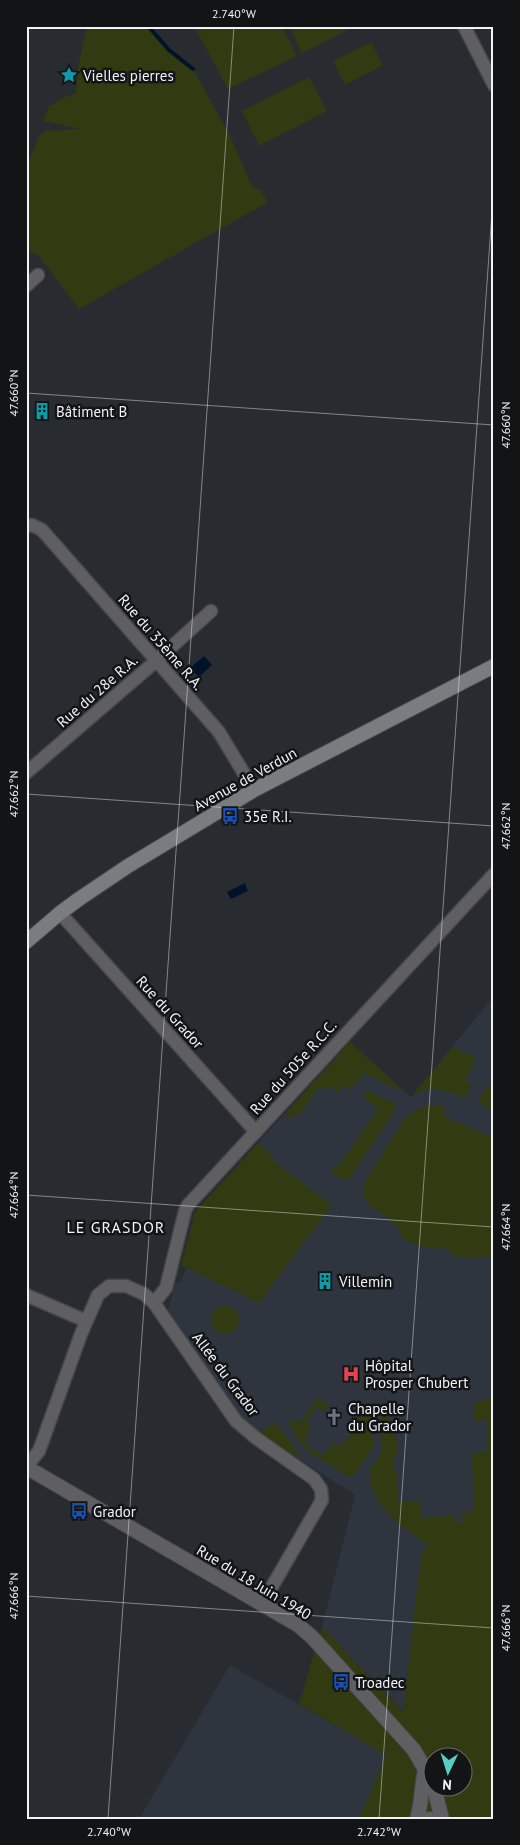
<svg xmlns="http://www.w3.org/2000/svg" width="520" height="1845" viewBox="0 0 520 1845" font-family="'PT Sans',sans-serif">
  <style>
    .built { fill: #2e353f }
    .green { fill: #313a10; fill-rule: evenodd }
    .water { fill: #001328 }
    .lines { fill: none; stroke-linecap: round; stroke-linejoin: round }
    .stream { stroke: #001328; stroke-width: 4 }
    .minor-casing { stroke: #44484c; stroke-width: 15 }
    .tertiary-casing { stroke: #44484c; stroke-width: 16 }
    .secondary-casing { stroke: #44484c; stroke-width: 16 }
    .minor { stroke: #5f5f62; stroke-width: 12 }
    .tertiary { stroke: #5f5f62; stroke-width: 14 }
    .secondary { stroke: #7b7c80; stroke-width: 14 }
    .ticks { fill: none; stroke: #f1f3f7; stroke-width: 1; stroke-opacity: 0.45 }
    .labels { text-anchor: middle; dominant-baseline: central; stroke-width: 5; stroke-linejoin: round; paint-order: stroke }
    .poi-label { font-size: 15px; fill: #f1f3f7; stroke: #121416; text-anchor: start }
    .street-label { font-size: 15px; fill: #f1f3f7; stroke: #121416 }
    .neighbourhood-label { font-size: 16px; letter-spacing: 1px; fill: #f1f3f7; stroke: #121416 }
    .neatline { fill: none; stroke: #f1f3f7; stroke-width: 2 }
    .ticks-label { font-size: 12px; text-anchor: middle; fill: #f1f3f7 }
  </style>
  <rect width="100%" height="100%" fill="#282c30"/>
  <!-- built -->
  <g class="built">
    <path d="M494 996V1798L462 1758 447 1757 322 1627 355 1495 240 1421 167 1316 175 1284 180 1282 187 1268 181 1265 195 1212 350 1042 411 1097Z"/>
    <path d="M230 1665 387 1755 359 1819H139Z"/>
  </g>
  <!-- green -->
  <g class="green">
    <path d="M87 26H149L169 50 193 69 230 135 252 186 260 190 268 202 79 309 38 255 26 250V167L39 136 47 131 81 129 43 121 49 106 62 98 76 93 78 67Z"/>
    <path d="M194 26H282L297 56 228 89Z"/>
    <path d="M289 26H355L302 54Z"/>
    <path d="M371 42 383 65 345 85 333 61Z"/>
    <path d="M309 77 327 111 259 146 242 111Z"/>
    <path d="M350 1042 403 1090 402 1091 364 1073 351 1090 345 1085 339 1093 331 1087 329 1089 326 1087 318 1088 301 1113 296 1114 292 1119 285 1114Z"/>
    <path d="M453 1047 476 1058 465 1081 472 1085 465 1097C459 1097 456 1094 450 1092 436 1088 423 1089 411 1097Z"/>
    <path d="M494 1082V1111L479 1104C478 1095 487 1088 494 1082Z"/>
    <path d="M367 1090 394 1103 396 1109 349 1179H342L332 1173 330 1165 336 1169 378 1109 363 1097Z"/>
    <path d="M434 1105 446 1107 443 1116 494 1138V1256L457 1258 446 1248C426 1249 418 1248 401 1237 400 1234 400 1229 397 1226 384 1209 361 1212 363 1185L405 1118C414 1110 422 1106 434 1105Z"/>
    <path d="M258 1143 268 1151 274 1162 332 1205 259 1303 181 1265 195 1212Z"/>
    <circle cx="225" cy="1320" r="14"/>
    <path d="M318 1397 330 1406 325 1412 317 1407 306 1421 313 1428 307 1430 309 1436 304 1440 305 1443H308L311 1450 319 1451 322 1456 326 1450H331V1443L333 1442 340 1447 351 1434 347 1431 369 1402 371 1403 373 1447 354 1475 349 1477 309 1451 298 1440 289 1423 293 1418 300 1423Z"/>
    <path d="M485 1398H494V1819H359L386 1755 299 1704 322 1627 403 1712 421 1554 428 1545C408 1531 384 1516 374 1493 371 1486 371 1477 370 1469L381 1454 380 1412H388L389 1432 396 1433 397 1456 393 1457 394 1470 397 1471 398 1501H420L421 1517 455 1516 456 1523H462V1513L474 1512 472 1453 488 1452 487 1420 474 1421 473 1402 484 1401ZM432 1758H462V1788H432Z"/>
    <path d="M275 1422 297 1451 294 1456 258 1433Z"/>
  </g>
  <!-- water -->
  <g class="water">
    <path d="M204 656 212 665 199 677 190 668Z"/>
    <path d="M245 883 248 891 231 899 227 892Z"/>
  </g>
  <g class="lines">
    <!-- stream -->
    <path class="stream" d="M148 26 169 50 193 69"/>
    <!-- minor casing -->
    <g class="minor-casing">
      <g id="minor">
        <path d="M464 26 494 85"/>
        <path d="M26 286 38 275"/>
        <path d="M26 526 32 525 42 530 219 732 254 790"/>
        <path d="M26 773 156 661 211 611"/>
        <path d="M60 913 256 1132"/>
        <path d="M26 1295 86 1321"/>
        <path d="M154 1303 166 1288 185 1211 188 1205 494 874"/>
        <path d="M26 1467 39 1451 81 1334 98 1295 109 1286H126L144 1294 154 1303 236 1421 256 1438 314 1479 321 1489 322 1500 262 1604"/>
      </g>
    </g>
    <!-- tertiary casing -->
    <g class="tertiary-casing">
      <g id="tertiary">
        <path d="M26 1467 298 1625 312 1637 414 1750 432 1782"/>
        <path d="M434 1788 442 1819"/>
        <path d="M417 1819C422 1803 421 1787 425 1771"/>
        <path d="M428 1819H431"/>
      </g>
    </g>
    <!-- secondary casing -->
    <g class="secondary-casing">
      <path id="secondary" d="M26 942 60 913 79 899 128 866 254 790 494 666"/>
    </g>
    <!-- minor -->
    <use href="#minor" class="minor"/>
    <!-- tertiary -->
    <use href="#tertiary" class="tertiary"/>
    <!-- secondary -->
    <use href="#secondary" class="secondary"/>
  </g>
  <!-- ticks -->
  <path class="ticks" d="M26 393 494 425M26 794 494 826M26 1195 494 1227M26 1596 494 1628M108 1819 234 26M379 1819 494 183"/>
  <!-- icons -->
  <defs>
    <g id="sight-bare" transform="scale(1.35)"><path d="M0-6L1.8-2.2L6-1.7L2.9 1.2L3.7 5.4L0 3.3L-3.7 5.4L-2.9 1.2L-6-1.7L-1.8-2.2Z" fill="#0f9aa8" stroke="#121416" stroke-width="2.5" paint-order="stroke"/></g>
    <g id="building-bare" transform="scale(1.35)"><path d="M-4-6H4V6H1V3H-1V6H-4ZM-2.5-4.3h1.7v1.8h-1.7ZM.8-4.3h1.7v1.8H.8ZM-2.5-1h1.7V.8h-1.7ZM.8-1h1.7V.8H.8Z" fill="#0f9aa8" stroke="#121416" stroke-width="2.5" paint-order="stroke"/></g>
    <g id="bus-bare" transform="scale(1.35)"><path d="M-5-6H5V4H4V6H2V4H-2V6H-4V4H-5ZM-3.5-4V0h7V-4ZM-3.5 1.2v1.5H-2V1.2ZM2 1.2v1.5H3.5V1.2Z" fill="#1a4fb4" stroke="#121416" stroke-width="2.5" paint-order="stroke"/></g>
    <g id="hospital-bare" transform="scale(1.35)"><path d="M-5-5h3v3.5h4V-5h3V5h-3V1.5h-4V5h-3Z" fill="#e0444e" stroke="#121416" stroke-width="2.5" paint-order="stroke"/></g>
    <g id="church-bare" transform="scale(1.35)"><path d="M-1.2-6h2.4v3.5h3.3v2.4h-3.3V6h-2.4V-.1h-3.3v-2.4h3.3Z" fill="#6b7280" stroke="#121416" stroke-width="2.5" paint-order="stroke"/></g>
  </defs>
  <g fill-rule="evenodd">
    <use href="#sight-bare" x="69" y="75"/>
    <use href="#building-bare" x="42" y="411"/>
    <use href="#bus-bare" x="230" y="816"/>
    <use href="#building-bare" x="325" y="1281"/>
    <use href="#hospital-bare" x="351" y="1374"/>
    <use href="#church-bare" x="334" y="1417"/>
    <use href="#bus-bare" x="79" y="1511"/>
    <use href="#bus-bare" x="341" y="1682"/>
  </g>
  <g class="labels">
    <!-- poi labels -->
    <g class="poi-label">
      <text x="83" y="75">Vielles pierres</text>
      <text x="56" y="411">Bâtiment B</text>
      <text x="244" y="816">35e R.I.</text>
      <text x="339" y="1281">Villemin</text>
      <text x="365" y="1365">Hôpital<tspan x="365" dy="17">Prosper Chubert</tspan></text>
      <text x="348" y="1408">Chapelle<tspan x="348" dy="17">du Grador</tspan></text>
      <text x="93" y="1511">Grador</text>
      <text x="355" y="1682">Troadec</text>
    </g>
    <!-- street labels -->
    <g class="street-label">
      <text transform="translate(161 642) rotate(49)">Rue du 35ème R.A.</text>
      <text transform="translate(97 691) rotate(-41)">Rue du 28e R.A.</text>
      <text transform="translate(245 779) rotate(-29)">Avenue de Verdun</text>
      <text transform="translate(170 1012) rotate(48)">Rue du Grador</text>
      <text transform="translate(293 1067) rotate(-48)">Rue du 505e R.C.C.</text>
      <text transform="translate(226 1374) rotate(53)">Allée du Grador</text>
      <text transform="translate(254 1582) rotate(31)">Rue du 18 Juin 1940</text>
    </g>
    <!-- neighbourhood labels -->
    <g class="neighbourhood-label">
      <text x="116" y="1227">LE GRASDOR</text>
    </g>
  </g>
  <!-- border -->
  <rect width="520" height="1845" fill="none" stroke="#121416" stroke-width="55"/>
  <!-- north arrow -->
  <g transform="translate(448 1772) rotate(184)"><circle r="24" fill="#121416" stroke="#6b6d70"/>
  <path d="M0-4L9 19L0 12L-9 19Z" fill="#57cec1"/>
  <text y="-8" font-size="14" font-weight="bold" text-anchor="middle" fill="#f1f3f7">N</text>
  </g>
  <rect x="28" y="28" width="464" height="1790" class="neatline"/>
  <g class="ticks-label">
    <text x="234" y="18">2.740°W</text>
    <text transform="translate(14 393) rotate(-90)" y="4">47.660°N</text>
    <text transform="translate(506 425) rotate(-90)" y="4">47.660°N</text>
    <text transform="translate(14 794) rotate(-90)" y="4">47.662°N</text>
    <text transform="translate(506 826) rotate(-90)" y="4">47.662°N</text>
    <text transform="translate(14 1195) rotate(-90)" y="4">47.664°N</text>
    <text transform="translate(506 1227) rotate(-90)" y="4">47.664°N</text>
    <text transform="translate(14 1596) rotate(-90)" y="4">47.666°N</text>
    <text transform="translate(506 1628) rotate(-90)" y="4">47.666°N</text>
    <text x="109" y="1836">2.740°W</text>
    <text x="379" y="1836">2.742°W</text>
  </g>
</svg>
